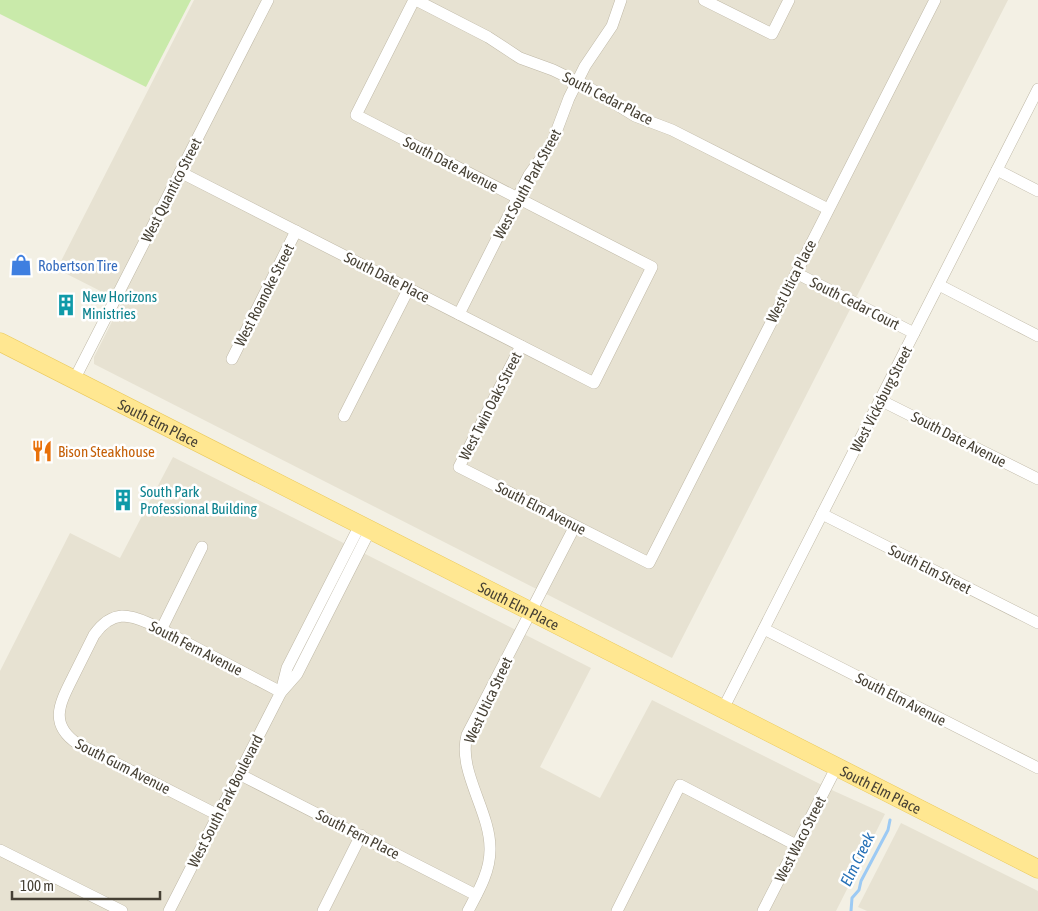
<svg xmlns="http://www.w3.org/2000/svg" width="1038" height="911" viewBox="0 0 1038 911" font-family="'Asap Condensed',sans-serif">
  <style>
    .residential { fill: #e7e2d2 }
    .green { fill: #c9eaaa }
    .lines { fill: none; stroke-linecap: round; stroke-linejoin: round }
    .stream { stroke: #9ccaf4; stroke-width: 3 }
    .minor-casing { stroke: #bfb8a6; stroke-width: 12 }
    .primary-casing { stroke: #eac95b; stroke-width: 19 }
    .minor { stroke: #fff; stroke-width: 11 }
    .primary { stroke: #ffe791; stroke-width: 18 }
    .labels { text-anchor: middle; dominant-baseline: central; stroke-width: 5; stroke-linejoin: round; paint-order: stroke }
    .street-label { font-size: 15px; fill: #464034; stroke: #fff }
    .shop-label { font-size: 15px; fill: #366cbe; stroke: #fff; text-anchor: start }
    .culture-label { font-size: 15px; fill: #0d838f; stroke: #fff; text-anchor: start }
    .food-label { font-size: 15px; fill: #c56008; stroke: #fff; text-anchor: start }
    .water-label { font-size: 16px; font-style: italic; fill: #2771b7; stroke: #fff }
  </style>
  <rect width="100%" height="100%" fill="#f3f0e4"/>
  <!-- residential -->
  <g class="residential">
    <path d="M194 0H1008L672 658 94 364V357L122 302 57 269Z"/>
    <path d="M173 457 591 668 540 767 600 798 652 700 834 791 885 814 836 911H0V671L70 533 120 558Z"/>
    <path d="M901 823 1038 891V911H867L858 907Z"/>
  </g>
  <!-- green -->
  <path class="green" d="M0 0H191L146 87 0 14Z"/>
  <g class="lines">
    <!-- stream -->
    <path class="stream" d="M851 911 852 898 859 890 861 881 888 830 890 820"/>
    <!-- minor casing -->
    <g class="minor-casing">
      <g id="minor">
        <path d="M416 0 488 37 520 58 553 70 588 87 635 116 672 130 828 209"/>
        <path d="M704 0 772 34 789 0"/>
        <path d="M997 170 1038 191"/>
        <path d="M180 172 594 383 652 267 356 115 414 0"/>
        <path d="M796 273 914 333"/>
        <path d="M939 285 1038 336"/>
        <path d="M459 314 529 175 552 143 569 98 585 66 612 26 621 0"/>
        <path d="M521 346 459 467 649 563 935 0"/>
        <path d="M232 359 296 231"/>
        <path d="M74 380 268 0"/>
        <path d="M880 400 1038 479"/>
        <path d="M344 416 409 288"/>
        <path d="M822 514 1038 623"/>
        <path d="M764 629 1038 768"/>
        <path d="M161 630 202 547"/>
        <path d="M282 691 297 674 370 530"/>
        <path d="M723 709 1038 89"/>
        <path d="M239 774 476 895"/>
        <path d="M218 815 78 744C48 724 60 703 73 677 80 663 87 649 94 635 101 625 109 617 122 616 142 616 171 635 189 644 220 660 250 676 281 692"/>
        <path d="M0 850 122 911"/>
        <path d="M169 911 281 692 287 668 360 525"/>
        <path d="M323 911 361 835"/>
        <path d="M468 911C478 892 490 872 490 850 491 812 457 771 467 735L575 526"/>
        <path d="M617 911 680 785 796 845"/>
        <path d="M763 911 837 766"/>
      </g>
    </g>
    <!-- primary casing -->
    <g class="primary-casing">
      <g id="primary">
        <path id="s1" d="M0 342 1038 869"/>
      </g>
    </g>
    <!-- minor -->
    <use href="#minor" class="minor"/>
    <!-- primary -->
    <use href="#primary" class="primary"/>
  </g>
  <!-- icons -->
  <defs>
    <g id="shop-bare" transform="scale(1.725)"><path d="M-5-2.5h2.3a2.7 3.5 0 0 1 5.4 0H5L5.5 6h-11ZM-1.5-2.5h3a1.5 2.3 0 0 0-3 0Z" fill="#3f7fe0" stroke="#fff" stroke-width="2.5" paint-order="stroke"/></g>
    <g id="building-bare" transform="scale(1.725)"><path d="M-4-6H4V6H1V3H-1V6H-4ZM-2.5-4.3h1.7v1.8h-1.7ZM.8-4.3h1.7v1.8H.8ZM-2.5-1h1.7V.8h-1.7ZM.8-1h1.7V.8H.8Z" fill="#0f9aa8" stroke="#fff" stroke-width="2.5" paint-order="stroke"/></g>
    <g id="restaurant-bare" transform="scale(1.725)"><path d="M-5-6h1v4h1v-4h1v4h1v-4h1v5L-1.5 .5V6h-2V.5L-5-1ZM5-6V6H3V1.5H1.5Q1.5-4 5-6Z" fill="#e8710a" stroke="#fff" stroke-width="2.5" paint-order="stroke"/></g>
  </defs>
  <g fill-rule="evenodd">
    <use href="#shop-bare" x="21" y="265"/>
    <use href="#building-bare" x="66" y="305"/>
    <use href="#restaurant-bare" x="42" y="451"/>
    <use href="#building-bare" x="123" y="500"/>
  </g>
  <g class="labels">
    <!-- street labels -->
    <g class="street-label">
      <text transform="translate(608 98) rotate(27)">South Cedar Place</text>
      <text transform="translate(451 164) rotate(27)">South Date Avenue</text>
      <text transform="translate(527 184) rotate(-61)">West South Park Street</text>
      <text transform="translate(171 190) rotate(-63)">West Quantico Street</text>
      <text transform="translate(387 277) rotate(27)">South Date Place</text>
      <text transform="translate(791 281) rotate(-63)">West Utica Place</text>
      <text transform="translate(264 295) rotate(-63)">West Roanoke Street</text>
      <text transform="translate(855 303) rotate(27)">South Cedar Court</text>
      <text transform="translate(881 399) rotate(-63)">West Vicksburg Street</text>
      <text transform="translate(490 406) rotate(-63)">West Twin Oaks Street</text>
      <text stroke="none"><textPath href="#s1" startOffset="178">South Elm Place</textPath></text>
      <text transform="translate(959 439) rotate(27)">South Date Avenue</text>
      <text transform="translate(541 508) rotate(27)">South Elm Avenue</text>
      <text transform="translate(930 569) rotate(27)">South Elm Street</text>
      <text stroke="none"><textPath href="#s1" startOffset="582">South Elm Place</textPath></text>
      <text transform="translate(196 648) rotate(27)">South Fern Avenue</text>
      <text transform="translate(901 699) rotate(27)">South Elm Avenue</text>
      <text transform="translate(488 700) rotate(-65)">West Utica Street</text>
      <text transform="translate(123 766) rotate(27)">South Gum Avenue</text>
      <text stroke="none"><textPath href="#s1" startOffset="988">South Elm Place</textPath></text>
      <text transform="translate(225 801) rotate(-63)">West South Park Boulevard</text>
      <text transform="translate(358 834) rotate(27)">South Fern Place</text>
      <text transform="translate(800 839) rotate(-63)">West Waco Street</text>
    </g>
    <!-- shop labels -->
    <g class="shop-label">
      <text x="38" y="265">Robertson Tire</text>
    </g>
    <!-- culture labels -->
    <g class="culture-label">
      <text x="82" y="296">New Horizons<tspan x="82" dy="17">Ministries</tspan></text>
      <text x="140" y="491">South Park<tspan x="140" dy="17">Professional Building</tspan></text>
    </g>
    <!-- food labels -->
    <g class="food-label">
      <text x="58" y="451">Bison Steakhouse</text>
    </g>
    <!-- water labels -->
    <g class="water-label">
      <text transform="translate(857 859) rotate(-64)">Elm Creek</text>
    </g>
  </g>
  <!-- scale -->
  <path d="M12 891v8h148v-8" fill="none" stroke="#464034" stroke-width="2.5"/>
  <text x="20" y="891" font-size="15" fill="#464034" stroke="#ffffff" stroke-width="4" paint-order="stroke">100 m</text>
</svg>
